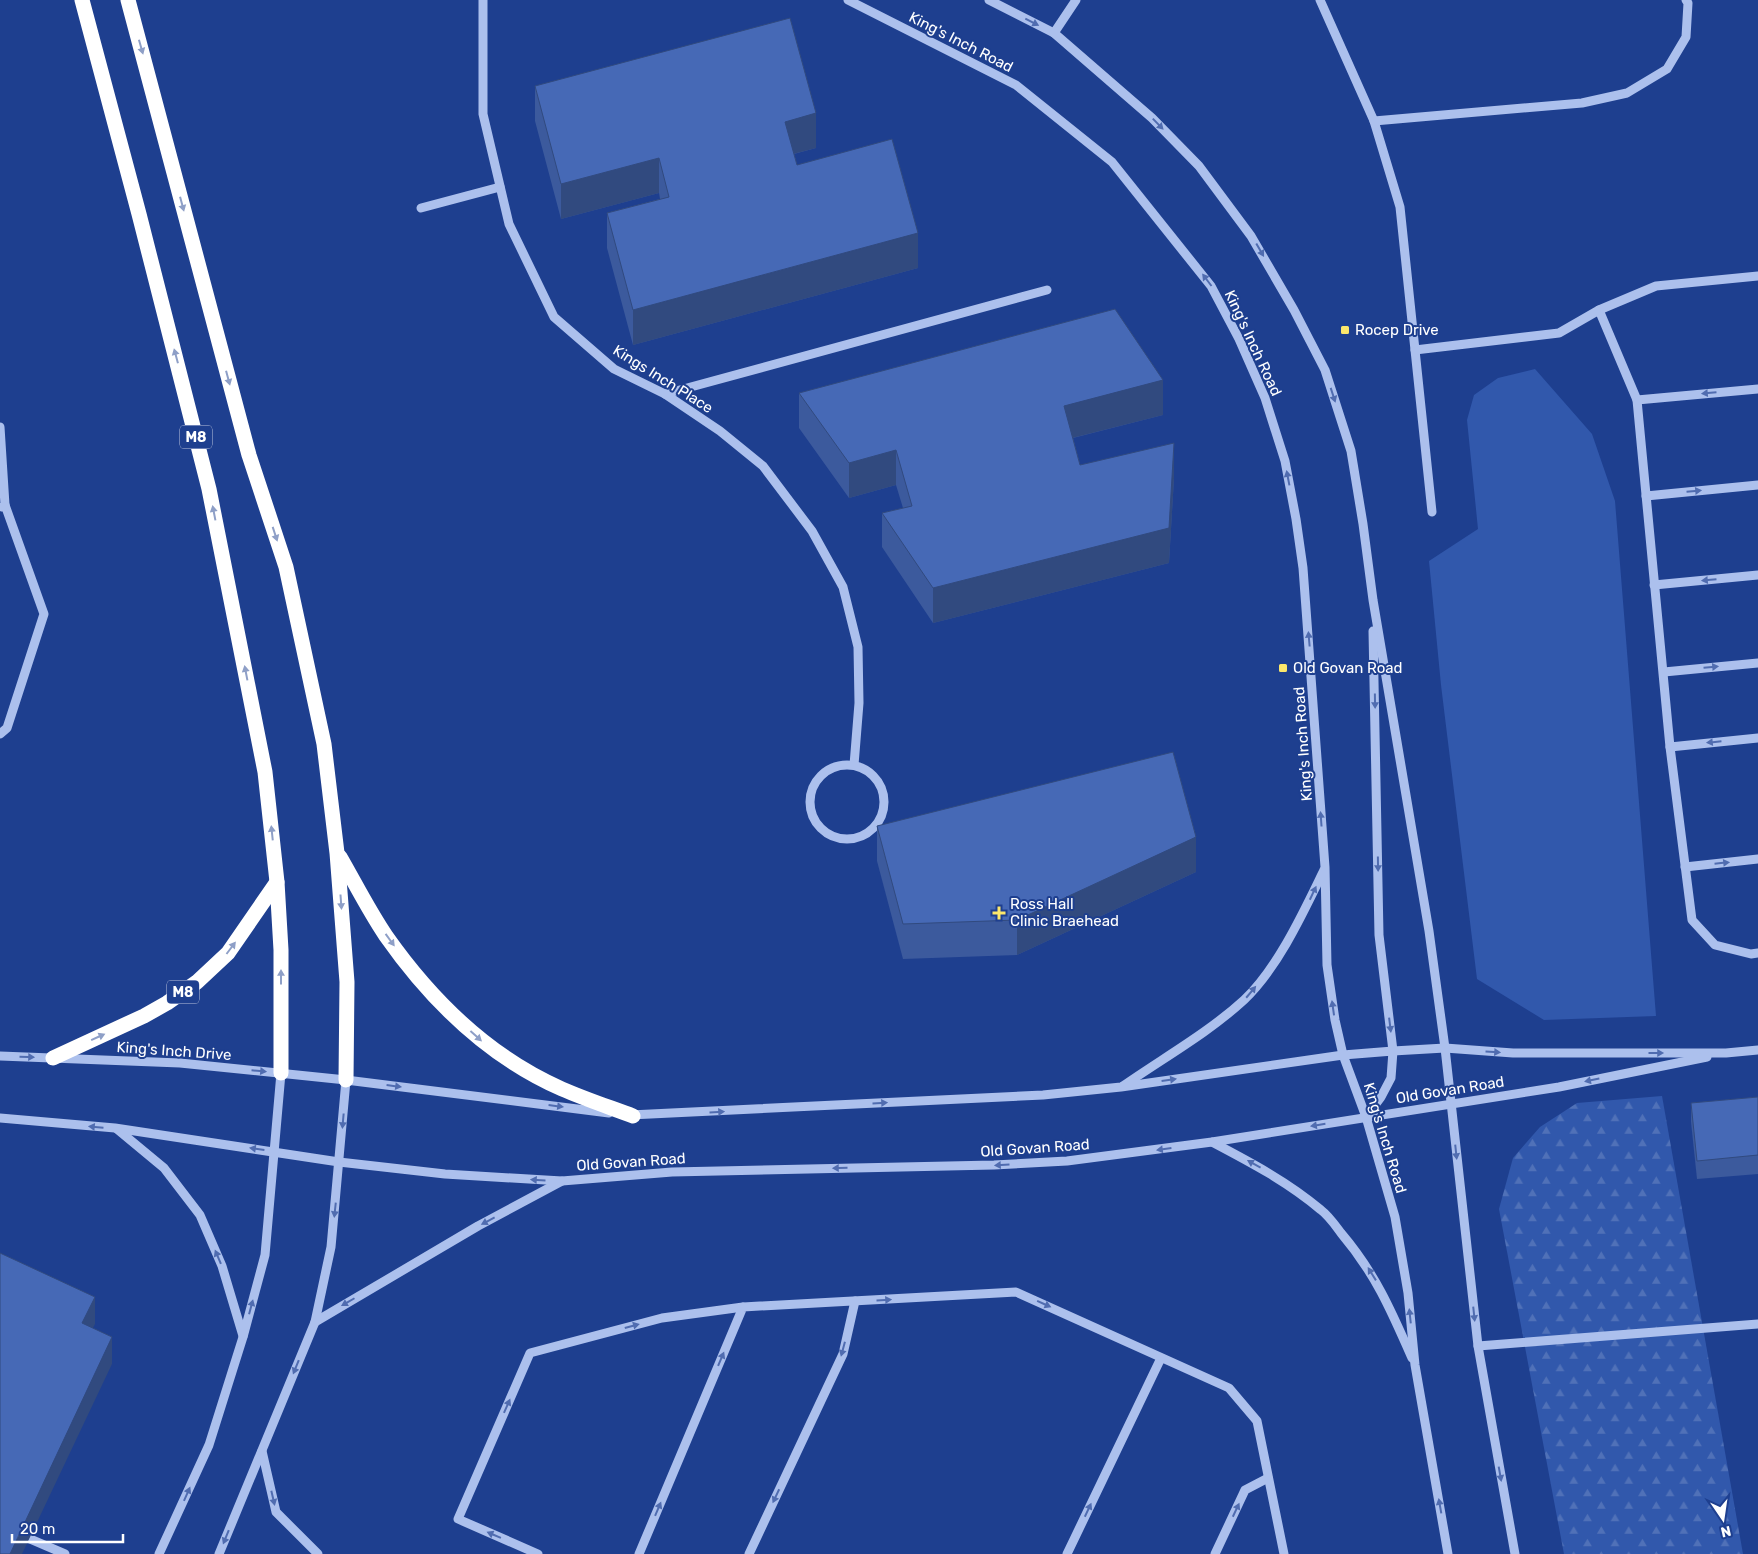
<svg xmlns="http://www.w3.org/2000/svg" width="1758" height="1554" viewBox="0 0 1758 1554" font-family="Rubik,sans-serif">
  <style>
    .grass { fill: #3158ac }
    .forest { fill: url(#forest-firs) }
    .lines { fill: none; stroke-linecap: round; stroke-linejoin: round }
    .minor { stroke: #acc0ed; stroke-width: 9 }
    .highway { stroke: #fff; stroke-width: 15 }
    .wall { fill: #3c5a9d }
    .shaded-wall { fill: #314a7f }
    .building { fill: #4669b6; stroke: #314a7f }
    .oneway { fill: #506cb0 }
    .oneway2 { fill: #8e9fc7 }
    .poi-dot { fill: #fce76b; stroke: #1e3f8f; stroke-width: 2 }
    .labels { text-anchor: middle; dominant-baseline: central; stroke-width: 4; stroke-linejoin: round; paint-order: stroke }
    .shield { fill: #1e3f8f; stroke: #bcc5dd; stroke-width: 1 }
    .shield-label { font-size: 14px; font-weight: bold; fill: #fff }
    .street-label { font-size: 15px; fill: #fff; stroke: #1e3f8f }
    .poi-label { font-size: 15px; fill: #fff; stroke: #1e3f8f; text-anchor: start }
  </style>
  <defs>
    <pattern id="forest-firs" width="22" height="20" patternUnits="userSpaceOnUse" patternTransform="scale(1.25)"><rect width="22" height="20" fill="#3158ac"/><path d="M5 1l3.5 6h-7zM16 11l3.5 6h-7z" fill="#5071b8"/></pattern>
  </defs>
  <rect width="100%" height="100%" fill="#1e3f8f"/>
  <!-- grass -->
  <path class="grass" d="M1535 369 1592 434 1615 501 1656 1016 1544 1020 1477 979 1441 685 1429 561 1478 529 1467 420 1474 395 1498 378Z"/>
  <!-- forest -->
  <path class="forest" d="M1662 1096 1743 1554H1564L1499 1209 1513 1158 1540 1127 1577 1103Z"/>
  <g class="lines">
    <!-- minor -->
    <g class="minor">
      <path d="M483 0V114L509 224 554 317 614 369 665 394 720 431 763 466 812 531 843 587 858 647 859 703 854 765"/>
      <path d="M848 0 1016 85 1112 162 1211 286 1239 339 1265 398 1285 461 1296 519 1303 568 1325 867 1327 965 1335 1020 1343 1055 1366 1117 1395 1217 1408 1293 1415 1365 1448 1554"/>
      <path d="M989 0 1054 33 1152 118 1199 166 1251 236 1294 310 1325 370 1351 451 1363 524 1373 600 1429 931 1445 1048 1478 1346 1515 1554"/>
      <path d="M1320 0 1374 121 1400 207 1432 512"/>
      <path d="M1054 33 1076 0"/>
      <path d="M1374 121 1582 103 1627 93 1667 69 1686 37 1688 3 1686 0"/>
      <path d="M421 208 500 187"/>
      <path d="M1599 310 1656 286 1758 276"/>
      <path d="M1415 350 1559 333 1599 310 1637 400 1670 747 1692 920 1715 945 1751 954 1758 953"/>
      <path d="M665 394 1047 290"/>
      <path d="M1637 400 1758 389"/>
      <path d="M0 427 5 505 2 507"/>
      <path d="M1646 496 1758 485"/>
      <path d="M1654 585 1758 575"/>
      <path d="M1664 672 1758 663"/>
      <path d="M0 734 7 728 44 614 5 505"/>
      <path d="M1670 747 1758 738"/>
      <circle cx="847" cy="802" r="37"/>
      <path d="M1685 867 1758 859"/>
      <path d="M0 1056 180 1063 346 1080 609 1113"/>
      <path d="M1123 1086C1163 1058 1208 1033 1244 1000 1278 968 1304 911 1324 870"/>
      <path d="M630 1115 1043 1095 1121 1087 1343 1055 1393 1051 1445 1048 1513 1053H1726L1758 1050"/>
      <path d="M1366 1117 1381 1097 1391 1078 1393 1051 1379 935 1373 631"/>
      <path d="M0 1118 115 1128 339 1162 445 1174 562 1181 672 1172 994 1165 1067 1161 1212 1142 1559 1087 1707 1057"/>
      <path d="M117 1129 164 1168 200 1215 222 1266 243 1336"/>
      <path d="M1212 1142C1250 1162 1288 1182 1321 1210 1329 1216 1335 1225 1341 1233 1375 1273 1391 1310 1412 1358"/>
      <path d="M315 1322 478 1226 562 1181"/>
      <path d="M1478 1346 1758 1324"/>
      <path d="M262 1451 276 1512 318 1554"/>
      <path d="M0 1526 65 1554"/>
      <path d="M159 1554 209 1445 243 1337 265 1255 281 1073"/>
      <path d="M219 1554 315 1322 331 1247 346 1080"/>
      <path d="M538 1554 458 1519 530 1353 662 1318 743 1307"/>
      <path d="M639 1554 743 1307 1016 1292 1229 1388 1257 1421 1284 1554"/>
      <path d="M749 1554 843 1354 855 1301"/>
      <path d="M1067 1554 1161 1358"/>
      <path d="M1215 1554 1245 1490 1268 1478"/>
    </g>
    <!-- highway -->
    <g class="highway">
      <path d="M82 0 139 214 209 489 265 772 277 882 281 950V1073"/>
      <path d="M128 0 249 455 286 567 324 744 337 853 347 982 346 1080"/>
      <path d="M340 857C355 883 369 911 386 936 431 1000 489 1057 562 1089 585 1099 609 1107 633 1116"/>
      <path d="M53 1058 144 1016 167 1003 197 982 228 953 277 882"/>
    </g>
  </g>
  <!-- wall -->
  <g class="wall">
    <path d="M535 86 816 148 794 154 797 165 918 268 633 345 607 248V213L660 199 659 193 561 219 535 121Z"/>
    <path d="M799 393 1163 415 1073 438 1080 465 1174 478 1169 563 933 623 882 547V513L903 508 896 485 849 498 799 428Z"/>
    <path d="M877 826 1196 872 1017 955 903 959 877 861Z"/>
    <path d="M1758 1097V1174L1697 1179 1691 1122V1103Z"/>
  </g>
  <!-- shaded-wall -->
  <g class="shaded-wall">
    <path d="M816 113V148L785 156V122Z"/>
    <path d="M659 158V193L561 219V184Z"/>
    <path d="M918 233V268L633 345V310Z"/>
    <path d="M1163 380V415L1064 440V406Z"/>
    <path d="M1174 443V478L1169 563 933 623V588Z"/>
    <path d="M896 450V485L849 498V463Z"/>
    <path d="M1196 837V872L1017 955V920Z"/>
    <path d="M95 1297V1324L82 1350V1323Z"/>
    <path d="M112 1337V1364L22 1554H10Z"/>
  </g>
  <!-- building -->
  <g class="building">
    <path d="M790 18 816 113 785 122 797 165 892 139 918 233 633 310 607 213 669 197 659 158 561 184 535 86Z"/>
    <path d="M1115 309 1163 380 1064 406 1080 465 1174 443 1169 528 933 588 882 513 912 506 896 450 849 463 799 393Z"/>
    <path d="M1173 752 1196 837 1017 920 903 924 877 826Z"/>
    <path d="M1758 1097V1155L1697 1161 1691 1103Z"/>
    <path d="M0 1253 95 1297 82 1323 112 1337 10 1554H0Z"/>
  </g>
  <!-- one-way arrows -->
  <defs><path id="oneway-solid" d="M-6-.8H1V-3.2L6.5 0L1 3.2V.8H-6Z" transform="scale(1.25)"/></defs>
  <g class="oneway">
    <use href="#oneway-solid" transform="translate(1032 22) rotate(27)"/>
    <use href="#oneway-solid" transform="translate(1158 124) rotate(46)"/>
    <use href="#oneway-solid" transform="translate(1260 250) rotate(60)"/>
    <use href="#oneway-solid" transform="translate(1207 280) rotate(-127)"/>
    <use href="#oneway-solid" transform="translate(1709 393) rotate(175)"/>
    <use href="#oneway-solid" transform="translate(1333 395) rotate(72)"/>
    <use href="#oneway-solid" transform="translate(1288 478) rotate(-101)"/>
    <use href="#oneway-solid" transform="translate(1694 491) rotate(-5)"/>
    <use href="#oneway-solid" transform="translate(1709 580) rotate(175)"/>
    <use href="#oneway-solid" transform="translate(1309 639) rotate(-95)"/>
    <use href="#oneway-solid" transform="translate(1711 667) rotate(-5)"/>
    <use href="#oneway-solid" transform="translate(1375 701) rotate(89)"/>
    <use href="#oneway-solid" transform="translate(1714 742) rotate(174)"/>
    <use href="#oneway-solid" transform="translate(1321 819) rotate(-94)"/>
    <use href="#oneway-solid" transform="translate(1722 863) rotate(-6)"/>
    <use href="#oneway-solid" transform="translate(1378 864) rotate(89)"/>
    <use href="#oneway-solid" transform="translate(1313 893) rotate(-65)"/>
    <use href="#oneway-solid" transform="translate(1251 992) rotate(-50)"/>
    <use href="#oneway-solid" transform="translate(1333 1008) rotate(-98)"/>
    <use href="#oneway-solid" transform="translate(1390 1025) rotate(83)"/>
    <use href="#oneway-solid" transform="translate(1493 1052) rotate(4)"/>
    <use href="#oneway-solid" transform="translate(1656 1053)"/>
    <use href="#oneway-solid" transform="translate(27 1057) rotate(2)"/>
    <use href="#oneway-solid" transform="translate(259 1071) rotate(5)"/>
    <use href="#oneway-solid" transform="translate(1169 1080) rotate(-8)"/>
    <use href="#oneway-solid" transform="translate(1592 1080) rotate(168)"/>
    <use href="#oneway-solid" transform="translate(394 1086) rotate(7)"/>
    <use href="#oneway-solid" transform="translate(880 1103) rotate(-3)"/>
    <use href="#oneway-solid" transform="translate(556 1106) rotate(7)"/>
    <use href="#oneway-solid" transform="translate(717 1112) rotate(-3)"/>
    <use href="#oneway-solid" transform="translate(343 1121) rotate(95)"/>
    <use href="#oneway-solid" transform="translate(1318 1125) rotate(171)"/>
    <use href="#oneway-solid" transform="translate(96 1127) rotate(-175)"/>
    <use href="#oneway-solid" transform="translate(257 1149) rotate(-172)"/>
    <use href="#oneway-solid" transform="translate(1164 1149) rotate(172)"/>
    <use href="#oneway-solid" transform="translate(1456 1152) rotate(84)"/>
    <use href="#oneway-solid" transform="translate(1254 1164) rotate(-151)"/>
    <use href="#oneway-solid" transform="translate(1002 1165) rotate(177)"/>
    <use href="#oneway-solid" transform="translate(840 1168) rotate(179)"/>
    <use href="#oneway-solid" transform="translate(538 1180) rotate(-177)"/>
    <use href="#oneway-solid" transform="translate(335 1210) rotate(96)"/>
    <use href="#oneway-solid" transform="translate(488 1221) rotate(152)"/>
    <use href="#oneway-solid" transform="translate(218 1257) rotate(-113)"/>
    <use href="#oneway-solid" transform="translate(1372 1274) rotate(-122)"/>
    <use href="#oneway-solid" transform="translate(884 1300) rotate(-3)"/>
    <use href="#oneway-solid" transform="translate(348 1302) rotate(150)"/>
    <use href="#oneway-solid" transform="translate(1044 1304) rotate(24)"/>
    <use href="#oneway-solid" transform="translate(251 1307) rotate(-75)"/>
    <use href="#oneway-solid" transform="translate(1474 1314) rotate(84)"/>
    <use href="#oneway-solid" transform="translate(1410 1316) rotate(-96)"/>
    <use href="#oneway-solid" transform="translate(632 1326) rotate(-15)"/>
    <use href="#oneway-solid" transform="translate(843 1349) rotate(105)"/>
    <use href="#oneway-solid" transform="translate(721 1359) rotate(-67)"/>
    <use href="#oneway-solid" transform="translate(296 1367) rotate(112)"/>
    <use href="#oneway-solid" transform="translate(507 1406) rotate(-66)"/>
    <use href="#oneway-solid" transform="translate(1500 1474) rotate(80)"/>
    <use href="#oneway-solid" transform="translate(187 1494) rotate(-66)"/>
    <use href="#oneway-solid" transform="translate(776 1496) rotate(115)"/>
    <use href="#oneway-solid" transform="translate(273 1498) rotate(77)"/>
    <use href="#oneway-solid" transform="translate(1440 1506) rotate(-100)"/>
    <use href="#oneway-solid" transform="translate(658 1509) rotate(-67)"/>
    <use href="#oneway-solid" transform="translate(1088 1510) rotate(-65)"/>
    <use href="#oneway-solid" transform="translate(1236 1510) rotate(-65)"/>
    <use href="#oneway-solid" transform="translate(494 1535) rotate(-157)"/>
    <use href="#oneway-solid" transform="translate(226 1537) rotate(112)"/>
  </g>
  <g class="oneway2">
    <use href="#oneway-solid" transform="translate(141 47) rotate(74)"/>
    <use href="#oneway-solid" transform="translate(182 204) rotate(75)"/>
    <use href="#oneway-solid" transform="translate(176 356) rotate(-105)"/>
    <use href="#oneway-solid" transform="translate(228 378) rotate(75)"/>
    <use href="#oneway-solid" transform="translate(214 513) rotate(-101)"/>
    <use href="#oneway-solid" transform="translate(275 534) rotate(72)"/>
    <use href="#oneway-solid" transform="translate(246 673) rotate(-101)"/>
    <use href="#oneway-solid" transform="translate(272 833) rotate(-96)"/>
    <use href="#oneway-solid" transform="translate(341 902) rotate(86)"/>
    <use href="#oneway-solid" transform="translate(390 940) rotate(54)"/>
    <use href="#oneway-solid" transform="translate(231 948) rotate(-53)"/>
    <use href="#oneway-solid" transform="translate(281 977) rotate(-90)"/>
    <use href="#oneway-solid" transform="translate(476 1036) rotate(42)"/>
    <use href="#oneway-solid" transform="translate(98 1037) rotate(-24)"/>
  </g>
  <!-- markers -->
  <g class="poi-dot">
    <rect x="1340" y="325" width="10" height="10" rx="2.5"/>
    <rect x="1278" y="663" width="10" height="10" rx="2.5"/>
    <path d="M996.5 905.5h5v5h5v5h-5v5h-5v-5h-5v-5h5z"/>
  </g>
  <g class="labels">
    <!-- shield labels -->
    <g class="shield">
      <rect x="180" y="425.5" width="32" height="23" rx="4"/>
      <rect x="167" y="980.5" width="32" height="23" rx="4"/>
    </g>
    <g class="shield-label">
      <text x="196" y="437">M8</text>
      <text x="183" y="992">M8</text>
    </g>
    <!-- street labels -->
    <g class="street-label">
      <text transform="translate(961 42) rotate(27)">King's Inch Road</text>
      <text transform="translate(1253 343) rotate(65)">King's Inch Road</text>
      <text transform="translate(663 379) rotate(32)">Kings Inch Place</text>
      <text transform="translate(1303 744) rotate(-94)">King's Inch Road</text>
      <text transform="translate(174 1051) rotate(4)">King's Inch Drive</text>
      <text transform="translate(1450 1090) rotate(-9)">Old Govan Road</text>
      <text transform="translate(1385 1138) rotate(73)">King's Inch Road</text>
      <text transform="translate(1035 1148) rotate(-4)">Old Govan Road</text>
      <text transform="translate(631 1162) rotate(-4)">Old Govan Road</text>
    </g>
    <!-- poi labels -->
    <g class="poi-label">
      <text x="1355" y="330">Rocep Drive</text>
      <text x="1293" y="668">Old Govan Road</text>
      <text x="1010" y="904">Ross Hall<tspan x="1010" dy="17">Clinic Braehead</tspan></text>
    </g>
  </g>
  <!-- north arrow -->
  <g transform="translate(1723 1519) rotate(167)" stroke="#1e3f8f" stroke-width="4" paint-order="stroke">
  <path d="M0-4L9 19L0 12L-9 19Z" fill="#ffffff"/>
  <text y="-8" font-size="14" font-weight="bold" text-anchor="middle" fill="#ffffff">N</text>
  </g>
  <!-- scale -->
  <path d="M12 1534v8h111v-8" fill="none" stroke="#ffffff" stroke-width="2.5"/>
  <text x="20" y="1534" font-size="15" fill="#ffffff" stroke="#1e3f8f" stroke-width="4" paint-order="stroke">20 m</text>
</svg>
